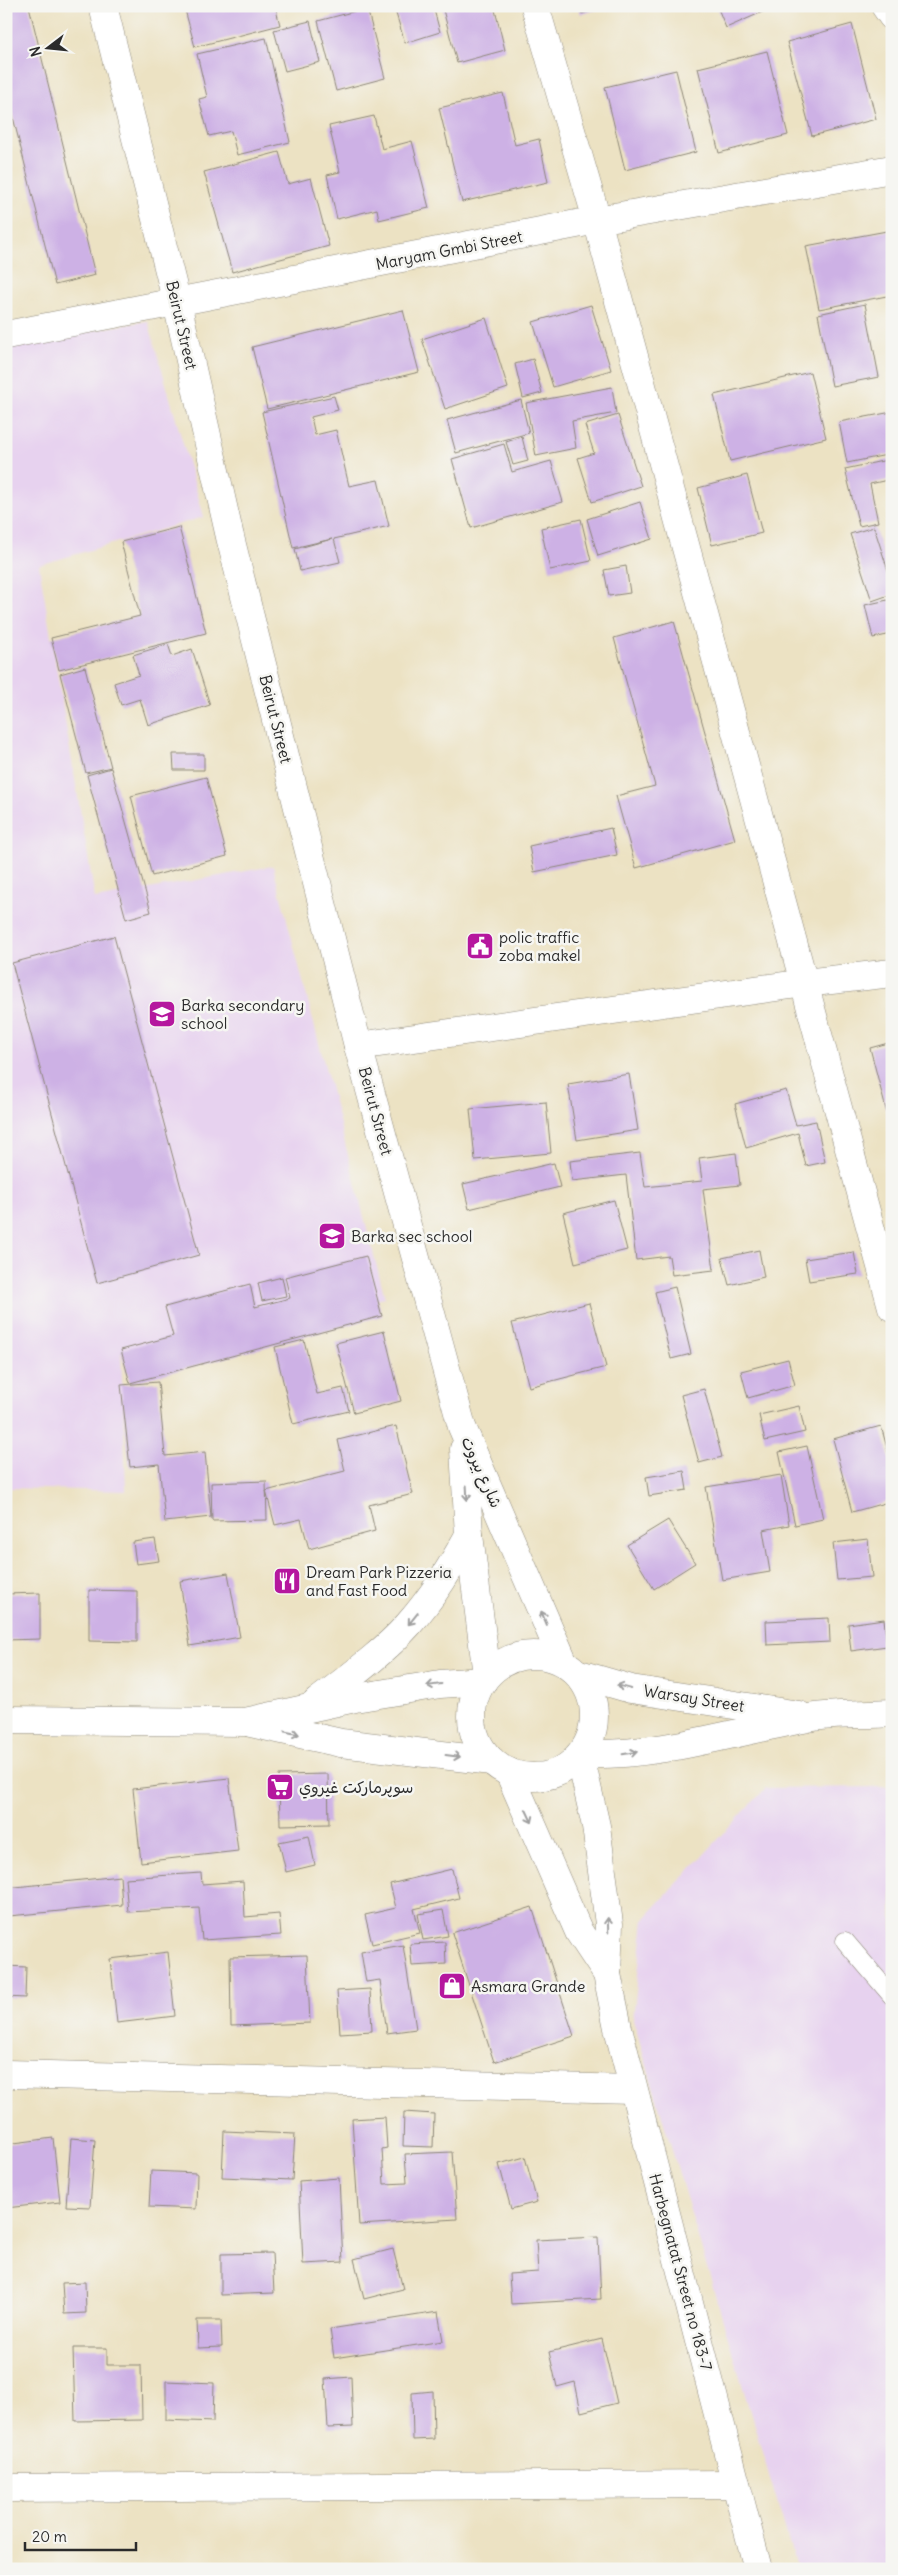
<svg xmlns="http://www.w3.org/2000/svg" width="898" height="2575" viewBox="0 0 898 2575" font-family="Delius,'Playpen Sans Arabic',sans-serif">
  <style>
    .built { fill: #e7d2ef }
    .building { fill: #cdb1e5 }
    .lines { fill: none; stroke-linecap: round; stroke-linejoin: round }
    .service-casing { stroke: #8c8677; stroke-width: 19 }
    .minor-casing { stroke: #8c8677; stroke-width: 29 }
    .tertiary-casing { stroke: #8c8677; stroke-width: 29 }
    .secondary-casing { stroke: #8c8677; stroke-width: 29 }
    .service { stroke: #fff; stroke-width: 18 }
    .minor { stroke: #fff; stroke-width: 28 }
    .tertiary { stroke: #fff; stroke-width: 28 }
    .secondary { stroke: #fff; stroke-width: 28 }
    .oneway { stroke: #a0a0a0 }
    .labels { text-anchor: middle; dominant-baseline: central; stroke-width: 5; stroke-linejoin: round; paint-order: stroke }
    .street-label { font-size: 16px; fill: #2b2b2b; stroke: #f6f6f2 }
    .poi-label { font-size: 16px; fill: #2b2b2b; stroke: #f6f6f2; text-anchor: start }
  </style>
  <rect width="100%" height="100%" fill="#f6f6f2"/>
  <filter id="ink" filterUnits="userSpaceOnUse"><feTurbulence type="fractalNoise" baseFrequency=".02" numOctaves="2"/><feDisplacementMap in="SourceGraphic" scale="10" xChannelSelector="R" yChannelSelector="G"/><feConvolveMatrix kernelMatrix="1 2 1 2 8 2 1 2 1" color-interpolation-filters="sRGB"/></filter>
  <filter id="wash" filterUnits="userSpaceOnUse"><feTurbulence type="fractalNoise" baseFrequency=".0096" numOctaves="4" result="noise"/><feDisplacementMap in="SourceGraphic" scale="20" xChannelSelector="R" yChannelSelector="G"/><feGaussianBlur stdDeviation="1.12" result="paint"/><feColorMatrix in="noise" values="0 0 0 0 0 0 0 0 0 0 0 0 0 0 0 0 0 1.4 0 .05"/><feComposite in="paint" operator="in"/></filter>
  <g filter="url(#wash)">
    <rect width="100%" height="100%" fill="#ece2c3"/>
    <!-- built -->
    <g class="built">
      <path d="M148 321 204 517 39 565 95 899 273 866 385 1298 121 1351 126 1491 6 1488V345Z"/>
      <path d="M892 1787V2569H797L633 2019 644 1919 766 1788Z"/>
    </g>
    <g id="blocks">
      <!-- building -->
      <g class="building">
        <path d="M6 6H29L95 275 55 285 6 89Z"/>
        <path d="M184 6H275L280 25 195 47Z"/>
        <path d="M433 6 440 32 405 43 394 7Z"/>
        <path d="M442 6H494L505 50 457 63Z"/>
        <path d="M579 6H606V7L581 14Z"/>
        <path d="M717 6H776L726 28Z"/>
        <path d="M367 8 385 78 336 91 318 21Z"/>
        <path d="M310 21 320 62 285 71 274 30Z"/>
        <path d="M852 24 876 119 812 136 787 42Z"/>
        <path d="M266 38 290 142 237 155 231 131 209 136 199 99 207 97 197 54Z"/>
        <path d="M767 51 788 135 719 153 698 68Z"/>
        <path d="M676 70 696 152 625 170 605 87Z"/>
        <path d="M503 93 515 145 539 139 548 182 462 202 439 108Z"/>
        <path d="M374 116 382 149 412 141 429 208 379 220 377 209 337 219 327 175 340 172 329 126Z"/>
        <path d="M279 152 288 184 311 178 329 246 232 272 204 172Z"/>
        <path d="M892 230V295L819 309 806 246Z"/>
        <path d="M865 304 879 377 832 386 818 314Z"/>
        <path d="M591 305 611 370 553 387 533 322Z"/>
        <path d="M403 310 419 372 267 409 252 347Z"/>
        <path d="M486 318 508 388 445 409 422 339Z"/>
        <path d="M533 359 542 393 523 398 515 364Z"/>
        <path d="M810 372 826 438 730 461 714 395Z"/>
        <path d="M612 387 616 413 572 421 576 448 536 456 526 403Z"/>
        <path d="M334 396 338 410 311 417 315 435 336 430 349 486 378 480 389 526 334 539 340 562 300 571 295 549 332 539 293 548 262 412Z"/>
        <path d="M521 400 529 433 456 453 447 420Z"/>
        <path d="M892 412V454L847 463 839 422Z"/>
        <path d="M618 415 641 486 592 502 578 458 594 453 585 425Z"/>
        <path d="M522 437 528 461 513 465 506 442Z"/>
        <path d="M504 444 512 472 551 461 563 502 471 528 452 459Z"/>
        <path d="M892 459V479L870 484 878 522 859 526 845 469Z"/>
        <path d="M747 475 762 533 712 545 698 488Z"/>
        <path d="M640 502 652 539 598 556 587 519Z"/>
        <path d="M581 519 591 561 550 570 541 528Z"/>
        <path d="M179 527 206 633 59 670 51 638 140 616 121 542Z"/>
        <path d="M874 527 892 583V594L872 601 850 534Z"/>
        <path d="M626 566 630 593 609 596 604 570Z"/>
        <path d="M892 599V634L873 638 865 605Z"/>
        <path d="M674 621 735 840 636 868 616 796 655 786 614 638Z"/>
        <path d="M168 644 172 656 192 649 210 705 148 725 140 699 121 705 114 683 139 675 133 655Z"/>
        <path d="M85 667 111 767 86 773 60 674Z"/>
        <path d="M173 754H204V770H174Z"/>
        <path d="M111 768 151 912 126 919 87 775Z"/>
        <path d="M206 777 227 856 152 876 131 796Z"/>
        <path d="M611 828 617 855 534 872 529 846Z"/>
        <path d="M114 936 199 1255 97 1283 12 963Z"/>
        <path d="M892 1042V1116L888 1117 870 1048Z"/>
        <path d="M629 1074 638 1130 577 1140 568 1084Z"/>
        <path d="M786 1090 796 1125 816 1121 825 1162 806 1166 798 1133 746 1148 735 1104Z"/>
        <path d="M546 1102 551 1153 475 1160 470 1109Z"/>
        <path d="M640 1153 645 1187 702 1181 699 1158 736 1153 740 1185 703 1189 714 1270 672 1275 669 1256 636 1260 626 1175 572 1181 570 1161Z"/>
        <path d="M554 1163 560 1187 469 1209 463 1184Z"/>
        <path d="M614 1200 627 1250 575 1263 563 1213Z"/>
        <path d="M759 1250 764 1277 729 1285 722 1258Z"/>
        <path d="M854 1252 858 1274 809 1281 805 1259Z"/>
        <path d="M366 1256 382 1316 130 1383 121 1350 173 1336 165 1307 250 1284 255 1307 290 1298 285 1277Z"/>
        <path d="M282 1277 286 1296 262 1301 258 1283Z"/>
        <path d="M675 1287 691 1354 671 1359 655 1292Z"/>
        <path d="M589 1303 606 1367 529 1387 512 1323Z"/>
        <path d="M384 1331 401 1401 354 1413 336 1343Z"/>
        <path d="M304 1340 317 1394 343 1388 349 1411 293 1424 275 1347Z"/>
        <path d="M788 1359 795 1385 748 1398 741 1371Z"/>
        <path d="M158 1382 165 1456 205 1452 211 1517 165 1522 159 1464 130 1467 121 1385Z"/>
        <path d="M704 1389 722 1457 699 1463 681 1395Z"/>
        <path d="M799 1406 805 1432 765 1441 759 1415Z"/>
        <path d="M396 1426 413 1494 369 1505 375 1531 309 1549 301 1519 275 1525 266 1491 345 1471 338 1440Z"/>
        <path d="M881 1426 892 1466V1501L852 1512 833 1439Z"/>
        <path d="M807 1446 823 1519 795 1525 779 1452Z"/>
        <path d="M684 1471 687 1490 649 1496 646 1477Z"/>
        <path d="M781 1475 789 1525 763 1530 770 1572 722 1580 706 1487Z"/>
        <path d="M266 1481 267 1520 212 1521 211 1483Z"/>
        <path d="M668 1520 695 1563 654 1589 627 1545Z"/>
        <path d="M155 1539 159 1561 136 1564 133 1542Z"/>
        <path d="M868 1539 872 1577 837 1580 833 1543Z"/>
        <path d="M228 1573 240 1637 190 1646 180 1581Z"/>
        <path d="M89 1590 137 1591V1642L89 1641Z"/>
        <path d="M40 1593V1639L6 1640V1594Z"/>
        <path d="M829 1618 830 1642 767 1645 766 1621Z"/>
        <path d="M884 1619 887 1646 851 1651 848 1624Z"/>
        <path d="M328 1774 329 1824 280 1825 279 1775Z"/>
        <path d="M229 1778 238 1851 141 1862 133 1789Z"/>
        <path d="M309 1836 315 1865 286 1872 279 1842Z"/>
        <path d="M452 1869 459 1898 414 1909 420 1933 372 1944 365 1915 396 1908 390 1884Z"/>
        <path d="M201 1873 202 1884 243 1881 245 1917 279 1914 281 1935 202 1940 199 1908 128 1912 125 1878Z"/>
        <path d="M120 1876 122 1905 9 1916 6 1888Z"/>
        <path d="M532 1907 574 2036 494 2062 452 1933Z"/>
        <path d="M443 1910 448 1936 423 1940 418 1914Z"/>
        <path d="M445 1942 446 1964 412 1966 410 1944Z"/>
        <path d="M403 1945 416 2029 387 2033 380 1980 366 1982 361 1952Z"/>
        <path d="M168 1952 175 2016 117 2023 110 1959Z"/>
        <path d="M307 1955 310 2023 231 2026 230 1957Z"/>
        <path d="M6 1966 26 1967 25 1998 6 1997Z"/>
        <path d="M370 1989 372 2031 340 2033 337 1991Z"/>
        <path d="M404 2112 434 2114 433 2147 403 2146Z"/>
        <path d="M385 2117 387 2148 382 2149 384 2184 407 2183 405 2154 452 2152 457 2219 359 2225 352 2119Z"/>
        <path d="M224 2131 295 2134 292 2180 222 2177Z"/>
        <path d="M53 2138 60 2202 6 2208V2144Z"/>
        <path d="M71 2138 95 2140 90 2207 66 2206Z"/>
        <path d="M525 2157 537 2202 511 2209 499 2164Z"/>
        <path d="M151 2171 197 2173 196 2209 149 2207Z"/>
        <path d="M339 2178 343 2262 303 2264 299 2181Z"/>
        <path d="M598 2237 601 2299 511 2304 509 2274 538 2272 536 2240Z"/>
        <path d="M393 2249 403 2289 364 2299 354 2259Z"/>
        <path d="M272 2253 274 2293 221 2295V2254Z"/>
        <path d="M85 2282 86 2313 64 2314 62 2283Z"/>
        <path d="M438 2312 443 2341 334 2358 330 2329Z"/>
        <path d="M197 2320H221L222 2347 198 2348Z"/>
        <path d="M602 2339 617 2403 581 2412 575 2382 557 2387 549 2352Z"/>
        <path d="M73 2348H107V2365H141L142 2420 75 2421Z"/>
        <path d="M351 2377 353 2427 328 2428 325 2379Z"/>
        <path d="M166 2381 214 2383 213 2422 166 2420Z"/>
        <path d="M433 2391 434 2439 413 2440 412 2393Z"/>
      </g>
    </g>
  </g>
  <g filter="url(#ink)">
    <use href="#blocks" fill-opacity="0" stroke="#8c8677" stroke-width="1"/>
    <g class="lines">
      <!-- service casing -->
      <g class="service-casing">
        <path id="service" d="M845 1941 892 1996"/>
      </g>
      <!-- minor casing -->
      <g class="minor-casing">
        <g id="minor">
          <path d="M535 6 597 220 892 1307"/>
          <path d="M885 6 892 16"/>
          <path d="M358 1046 805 983 892 973"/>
          <path d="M6 2074 633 2089"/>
          <path d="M6 2488 736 2484"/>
        </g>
      </g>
      <!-- tertiary casing -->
      <g class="tertiary-casing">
        <path id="tertiary" d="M6 335 597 220 892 169"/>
      </g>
      <!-- secondary casing -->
      <g class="secondary-casing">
        <g id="secondary">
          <path d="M103 6 177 303 230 537 358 1046 462 1427 564 1663"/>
          <path d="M464 1449 469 1535 487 1675"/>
          <circle cx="533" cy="1716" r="61"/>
          <path d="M579 1674 631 1689 799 1715"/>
          <path d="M317 1702C348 1678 382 1654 408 1625 433 1597 451 1567 469 1535"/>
          <path d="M6 1720 245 1722 355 1698 440 1684 483 1681"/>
          <path d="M251 1723 341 1743 492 1761"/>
          <path d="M581 1754C658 1757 733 1732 808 1718 834 1713 864 1715 892 1713"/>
          <path d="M580 1756 596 1826 609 1924 607 1974 618 2028 758 2569"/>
          <path d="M509 1772 579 1932 607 1974"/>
        </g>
      </g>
      <!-- service -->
      <use href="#service" class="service"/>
      <!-- minor -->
      <use href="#minor" class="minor"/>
      <!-- tertiary -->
      <use href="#tertiary" class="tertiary"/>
      <!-- secondary -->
      <use href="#secondary" class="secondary"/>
    </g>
    <!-- one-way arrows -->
    <defs><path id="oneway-shaft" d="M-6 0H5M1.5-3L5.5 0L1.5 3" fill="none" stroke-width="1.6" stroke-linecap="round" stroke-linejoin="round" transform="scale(1.25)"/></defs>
    <g class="oneway">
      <use href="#oneway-shaft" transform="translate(467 1493) rotate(87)"/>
      <use href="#oneway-shaft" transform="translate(544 1618) rotate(-113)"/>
      <use href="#oneway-shaft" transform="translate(413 1619) rotate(129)"/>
      <use href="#oneway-shaft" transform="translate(434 1685) rotate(172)"/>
      <use href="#oneway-shaft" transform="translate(624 1687) rotate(-165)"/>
      <use href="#oneway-shaft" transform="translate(292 1733) rotate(12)"/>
      <use href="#oneway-shaft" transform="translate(630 1753) rotate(-9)"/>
      <use href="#oneway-shaft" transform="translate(453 1756) rotate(7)"/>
      <use href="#oneway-shaft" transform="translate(529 1816) rotate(65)"/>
      <use href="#oneway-shaft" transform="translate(608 1925) rotate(-92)"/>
    </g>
  </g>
  <!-- icons -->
  <defs>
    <g id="civic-square" transform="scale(1.4375)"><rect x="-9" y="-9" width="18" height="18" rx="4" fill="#b5179e" stroke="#f6f6f2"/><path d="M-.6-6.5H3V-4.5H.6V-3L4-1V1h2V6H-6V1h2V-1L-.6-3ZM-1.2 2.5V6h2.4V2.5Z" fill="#fff"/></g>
    <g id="school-square" transform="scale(1.4375)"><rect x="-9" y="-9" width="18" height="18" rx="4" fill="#b5179e" stroke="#f6f6f2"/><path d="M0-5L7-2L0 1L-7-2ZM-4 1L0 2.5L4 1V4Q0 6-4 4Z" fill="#fff"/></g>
    <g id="restaurant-square" transform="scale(1.4375)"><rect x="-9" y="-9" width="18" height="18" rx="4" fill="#b5179e" stroke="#f6f6f2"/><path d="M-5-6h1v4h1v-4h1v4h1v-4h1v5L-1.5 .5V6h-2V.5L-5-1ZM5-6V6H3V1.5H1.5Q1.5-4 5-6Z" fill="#fff"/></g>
    <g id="supermarket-square" transform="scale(1.4375)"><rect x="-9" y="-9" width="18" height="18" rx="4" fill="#b5179e" stroke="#f6f6f2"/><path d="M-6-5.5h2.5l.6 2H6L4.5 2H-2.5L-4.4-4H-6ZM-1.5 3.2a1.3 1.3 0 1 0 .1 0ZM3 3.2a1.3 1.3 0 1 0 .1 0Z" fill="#fff"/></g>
    <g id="shop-square" transform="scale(1.4375)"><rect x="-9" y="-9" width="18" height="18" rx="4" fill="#b5179e" stroke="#f6f6f2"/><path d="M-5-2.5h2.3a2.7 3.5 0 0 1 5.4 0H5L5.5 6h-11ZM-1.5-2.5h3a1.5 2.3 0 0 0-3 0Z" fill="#fff"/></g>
  </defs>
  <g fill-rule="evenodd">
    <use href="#civic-square" x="480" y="946"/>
    <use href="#school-square" x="162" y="1014"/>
    <use href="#school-square" x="332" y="1236"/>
    <use href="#restaurant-square" x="287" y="1581"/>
    <use href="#supermarket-square" x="280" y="1787"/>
    <use href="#shop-square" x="452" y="1986"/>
  </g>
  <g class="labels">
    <!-- street labels -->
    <g class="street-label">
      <text transform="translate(449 250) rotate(-11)">Maryam Gmbi Street</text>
      <text transform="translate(182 325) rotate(77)">Beirut Street</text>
      <text transform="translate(276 719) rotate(76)">Beirut Street</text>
      <text transform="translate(376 1111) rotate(75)">Beirut Street</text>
      <text transform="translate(482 1472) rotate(66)">شارع بيروت</text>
      <text transform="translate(694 1698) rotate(9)">Warsay Street</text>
      <text transform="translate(681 2272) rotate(75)">Harbegnatat Street no 183-7</text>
    </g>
    <!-- poi labels -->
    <g class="poi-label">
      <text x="499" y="937">polic traffic<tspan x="499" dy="18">zoba makel</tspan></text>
      <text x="181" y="1005">Barka secondary<tspan x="181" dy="18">school</tspan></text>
      <text x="351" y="1236">Barka sec school</text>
      <text x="306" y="1572">Dream Park Pizzeria<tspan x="306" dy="18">and Fast Food</tspan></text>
      <text x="299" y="1787">سوپرمارکت غيروي</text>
      <text x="471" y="1986">Asmara Grande</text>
    </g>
  </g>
  <!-- margin -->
  <rect width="898" height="2575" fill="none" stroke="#f6f6f2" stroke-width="25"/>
  <!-- north arrow -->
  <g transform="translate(48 48) rotate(254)" stroke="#f6f6f2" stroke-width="4" paint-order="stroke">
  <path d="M0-4L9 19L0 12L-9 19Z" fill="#2b2b2b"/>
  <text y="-8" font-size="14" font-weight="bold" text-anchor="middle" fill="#2b2b2b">N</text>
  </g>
  <!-- scale -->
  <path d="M25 2542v8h111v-8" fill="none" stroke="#2b2b2b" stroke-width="2.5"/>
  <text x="32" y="2542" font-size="15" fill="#2b2b2b" stroke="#f6f6f2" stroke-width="4" paint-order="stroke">20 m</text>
</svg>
